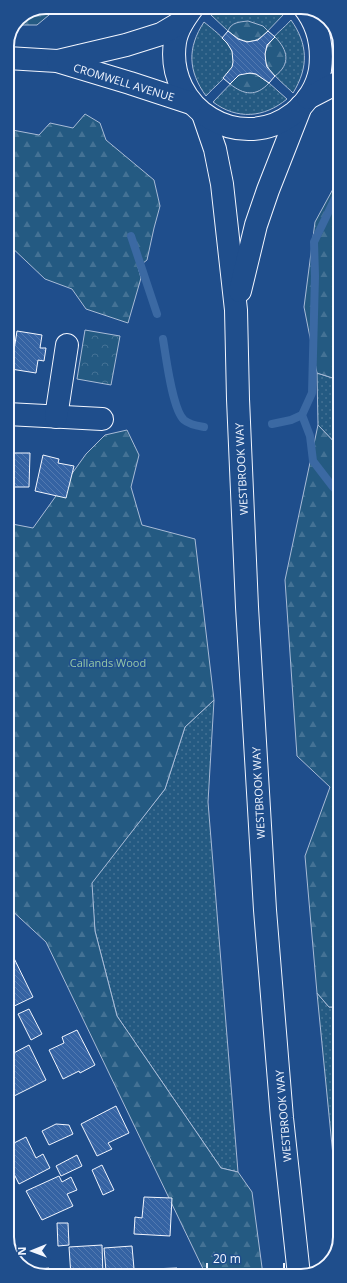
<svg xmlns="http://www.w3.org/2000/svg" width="347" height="1283" viewBox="0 0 347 1283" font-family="'Open Sans',sans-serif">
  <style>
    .grass { fill: url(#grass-dots); stroke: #a8bbd7 }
    .forest { fill: url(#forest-firs); stroke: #a8bbd7 }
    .park { fill: url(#park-crowns); stroke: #a8bbd7 }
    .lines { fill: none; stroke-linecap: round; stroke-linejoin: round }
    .stream { stroke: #3b69a3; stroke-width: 8 }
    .building { fill: url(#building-back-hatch); stroke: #f2f6ff }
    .street-casing { stroke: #f2f6ff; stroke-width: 24 }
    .secondary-casing { stroke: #f2f6ff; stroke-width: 24 }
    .primary-casing { stroke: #f2f6ff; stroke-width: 24 }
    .street { stroke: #1f4e8c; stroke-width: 22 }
    .secondary { stroke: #1f4e8c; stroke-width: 22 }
    .primary { stroke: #1f4e8c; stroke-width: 22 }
    .labels { text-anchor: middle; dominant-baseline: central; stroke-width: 3; stroke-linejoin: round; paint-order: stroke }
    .street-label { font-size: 11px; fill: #f2f6ff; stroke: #1f4e8c }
    .park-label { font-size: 11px; fill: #97c8a6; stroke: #1f4e8c }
    .rim { fill: none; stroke: #f2f6ff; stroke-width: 2 }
  </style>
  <defs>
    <pattern id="grass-dots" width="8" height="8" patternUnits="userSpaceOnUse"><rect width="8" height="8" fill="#245a82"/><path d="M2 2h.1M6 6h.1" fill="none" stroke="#447295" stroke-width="1.8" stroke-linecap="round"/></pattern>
    <pattern id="forest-firs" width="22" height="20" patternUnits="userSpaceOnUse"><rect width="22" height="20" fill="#245a82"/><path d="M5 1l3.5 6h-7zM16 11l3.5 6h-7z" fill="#447295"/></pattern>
    <pattern id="park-crowns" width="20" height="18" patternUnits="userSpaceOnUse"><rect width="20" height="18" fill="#245a82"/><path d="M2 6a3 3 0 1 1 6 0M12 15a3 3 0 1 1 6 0" fill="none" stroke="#447295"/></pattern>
    <pattern id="building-back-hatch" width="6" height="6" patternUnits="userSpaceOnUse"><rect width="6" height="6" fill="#3563a3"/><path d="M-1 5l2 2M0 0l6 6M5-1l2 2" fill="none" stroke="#537ab1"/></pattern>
  </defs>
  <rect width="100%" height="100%" fill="#1f4e8c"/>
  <!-- grass -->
  <g class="grass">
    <path d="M222 7H274L284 14 263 36 258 40 247 42 228 31 211 15Z"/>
    <path d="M291 20C308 44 309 67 293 93 280 80 256 64 269 43 274 35 284 28 291 20Z"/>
    <path d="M204 22C216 32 241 49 232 68 227 77 213 88 206 96 188 71 187 48 204 22Z"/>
    <path d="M239 75 269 83 287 99C264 118 237 120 213 102Z"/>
    <path d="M317 373 339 380V447L318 425Z"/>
    <path d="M214 700 208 802 238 1172 221 1168 117 1016 95 931 91 883 165 789 185 727Z"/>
    <path d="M317 993 329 1007H340V1227Z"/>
  </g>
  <!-- forest -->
  <g class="forest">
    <path d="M46 7H56L55 10 37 25H16L19 18Z"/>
    <path d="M248 21 263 26 268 31C253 46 244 44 228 31 231 22 240 22 248 21Z"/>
    <path d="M275 37C288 50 291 64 275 76 262 63 261 50 275 37Z"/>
    <path d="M244 73 256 74 269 83C256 97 244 95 230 84L239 75Z"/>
    <path d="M85 114 100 123 106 140 154 180 160 206 154 228 147 260 138 267 141 278 128 323 86 309 72 289 45 279 7 243V129L39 135 50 123 73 128Z"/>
    <path d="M339 178V380L317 373 304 307 315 222Z"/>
    <path d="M318 425 339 447 340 1007H329L317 993 305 856 330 787 297 756 285 580Z"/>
    <path d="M127 430 139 455 131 487 142 525 195 539 214 700 185 727 165 789 92 883 95 931 117 1016 221 1168 238 1172 252 1192 263 1275H206L46 942 8 907 7 523 33 528 86 454 105 435Z"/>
  </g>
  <!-- park -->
  <path class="park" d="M85 330 120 336 111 385 77 379Z"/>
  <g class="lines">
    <!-- stream -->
    <g class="stream">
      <path d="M339 190 314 242 315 276 312 393 302 415 310 436 313 461 333 487 340 494"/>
      <path d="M131 236 157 314"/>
      <path d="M163 339C166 356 172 409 184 420 190 425 198 426 204 427"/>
      <path d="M272 424 291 420 302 415"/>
    </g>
  </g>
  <!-- building -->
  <g class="building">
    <path d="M228 31 238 39 247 42 258 40 268 31 275 37 267 45 265 54 266 63 267 67 275 76 269 83 256 74 250 73 239 75 230 84 223 78 232 67 233 62 232 51 227 43 222 38Z"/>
    <path d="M17 331 42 335 40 348H46L44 361 38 360 36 373 11 369Z"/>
    <path d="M7 453H30L29 487H7Z"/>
    <path d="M43 455 59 459 58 463 74 466 66 498 35 491Z"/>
    <path d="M8 946 33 997 8 1009Z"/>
    <path d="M29 1009 42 1034 31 1040 18 1014Z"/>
    <path d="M77 1030 95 1065 80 1073 79 1071 63 1079 49 1050 64 1043 62 1037Z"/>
    <path d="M29 1045 46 1080 14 1096 8 1084V1056Z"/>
    <path d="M116 1106 129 1133 108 1143 112 1149 97 1156 81 1124Z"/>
    <path d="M56 1124 69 1125 73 1134 49 1145 42 1131Z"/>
    <path d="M26 1137 36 1158 43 1154 50 1168 19 1184 8 1162V1146Z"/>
    <path d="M77 1155 82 1166 61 1176 56 1166Z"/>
    <path d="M102 1165 114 1190 103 1195 92 1170Z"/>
    <path d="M59 1176 62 1182 71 1177 77 1190 67 1194 73 1206 42 1220 26 1191Z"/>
    <path d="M144 1197 172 1198 170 1236 134 1234 135 1217 142 1218Z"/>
    <path d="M57 1223H68L69 1245 58 1246Z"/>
    <path d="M102 1245 103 1276H71L69 1247Z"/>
    <path d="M132 1246 134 1269 106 1271 104 1248Z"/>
    <path d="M49 1268 50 1276H41L28 1270Z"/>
    <path d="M177 1268 178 1275H151L150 1269Z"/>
  </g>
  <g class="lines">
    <!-- street casing -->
    <g class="street-casing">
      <g id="street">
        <path d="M7 414 102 419"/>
        <path d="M56 417 67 345"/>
      </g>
    </g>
    <!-- secondary casing -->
    <g class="secondary-casing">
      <g id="secondary">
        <path d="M203 114 215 149 222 184 236 310 238 399 247 607 265 910 282 1118 299 1275"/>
        <path d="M240 291 256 225 268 190 301 106"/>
      </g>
    </g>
    <!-- primary casing -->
    <g class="primary-casing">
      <g id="primary">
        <path d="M193 7C185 18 177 29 175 42 165 109 240 155 294 113 307 102 317 87 320 70 323 47 319 26 304 7"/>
        <path d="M7 58 57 61 130 83 191 103"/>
        <path d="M58 61 126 45 161 34 183 21"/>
        <path d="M308 98 339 82"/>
      </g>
    </g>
    <!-- street -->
    <use href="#street" class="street"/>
    <!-- secondary -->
    <use href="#secondary" class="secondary"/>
    <!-- primary -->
    <use href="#primary" class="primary"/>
  </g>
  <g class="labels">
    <!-- street labels -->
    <g class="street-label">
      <text transform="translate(124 82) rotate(17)">CROMWELL AVENUE</text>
      <text transform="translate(241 469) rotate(-93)">WESTBROOK WAY</text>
      <text transform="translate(258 793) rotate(-93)">WESTBROOK WAY</text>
      <text transform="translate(283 1116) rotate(-95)">WESTBROOK WAY</text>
    </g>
    <!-- park labels -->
    <g class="park-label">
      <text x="108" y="662">Callands Wood</text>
    </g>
  </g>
  <!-- crop -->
  <path d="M0 0H347V1283H0ZM46 14H301A32 32 0 0 1 333 46V1237A32 32 0 0 1 301 1269H46A32 32 0 0 1 14 1237V46A32 32 0 0 1 46 14Z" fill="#1f4e8c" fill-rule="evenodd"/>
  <path class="rim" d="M46 14H301A32 32 0 0 1 333 46V1237A32 32 0 0 1 301 1269H46A32 32 0 0 1 14 1237V46A32 32 0 0 1 46 14Z"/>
  <!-- north arrow -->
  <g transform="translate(32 1251) rotate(269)" stroke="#1f4e8c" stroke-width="3" paint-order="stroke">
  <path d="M0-3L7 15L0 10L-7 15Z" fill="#f2f6ff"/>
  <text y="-6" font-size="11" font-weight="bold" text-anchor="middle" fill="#f2f6ff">N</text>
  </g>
  <!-- scale -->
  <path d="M207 1263v6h77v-6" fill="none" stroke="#f2f6ff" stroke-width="2"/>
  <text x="213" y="1263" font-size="12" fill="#f2f6ff" stroke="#1f4e8c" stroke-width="3" paint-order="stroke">20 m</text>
</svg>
